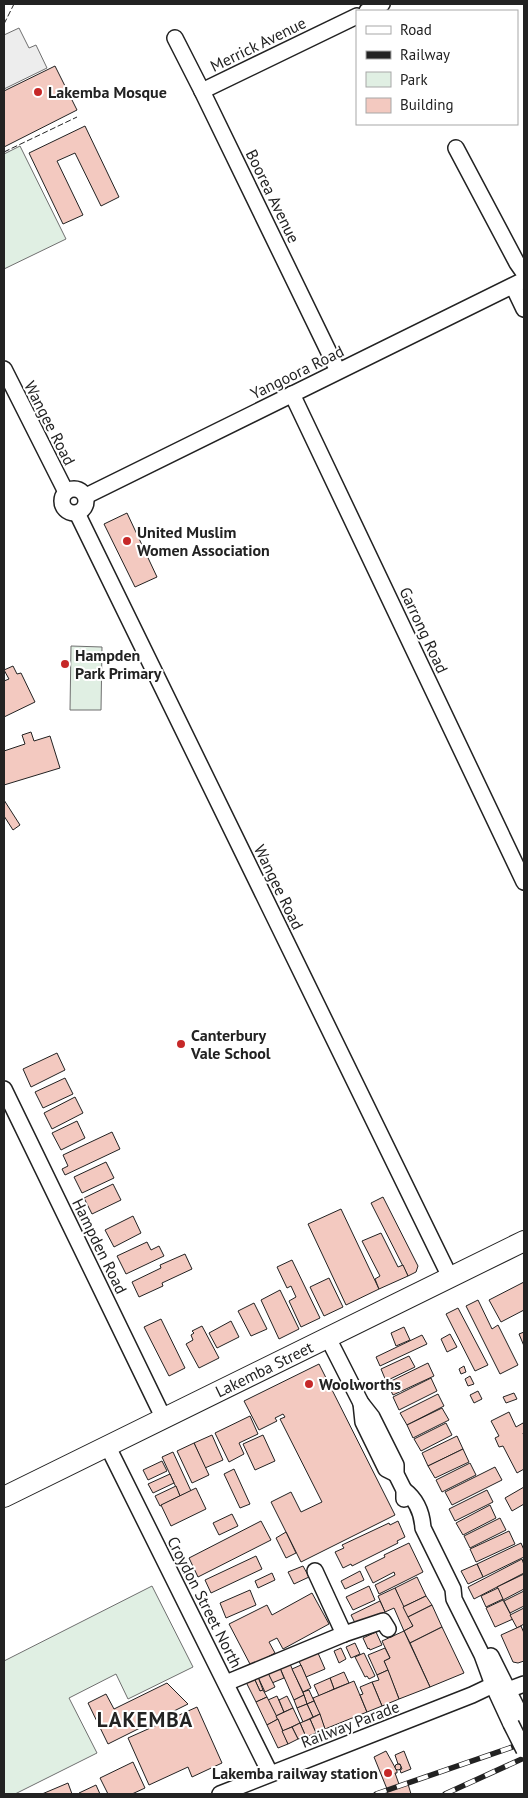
<svg xmlns="http://www.w3.org/2000/svg" width="528" height="1798" viewBox="0 0 528 1798" font-family="'PT Sans',sans-serif">
  <style>
    .green { fill: #e0efe3; stroke: #6f6f6f }
    .parking { fill: #ededed; stroke: #6f6f6f }
    .building { fill: #f3c9c0; stroke: #222 }
    .lines { fill: none; stroke-linecap: round; stroke-linejoin: round }
    .minor-casing { stroke: #222; stroke-width: 18 }
    .major-casing { stroke: #222; stroke-width: 22 }
    .minor { stroke: #fff; stroke-width: 15 }
    .major { stroke: #fff; stroke-width: 20 }
    .rail-casing { stroke: #222; stroke-width: 5.5 }
    .rail { stroke: #fff; stroke-width: 4; stroke-dasharray: 11; stroke-linecap: butt }
    .minor-bridge-casing { stroke: #222; stroke-width: 18; stroke-linecap: butt }
    .minor-bridge { stroke: #fff; stroke-width: 15 }
    .fence { stroke: #222; stroke-width: 1; stroke-dasharray: 6 2.5; stroke-linecap: butt }
    .poi-dot { fill: #c62828; stroke: #fff; stroke-width: 2 }
    .labels { text-anchor: middle; dominant-baseline: central; stroke-width: 4; stroke-linejoin: round; paint-order: stroke }
    .street-label { font-size: 16px; fill: #222; stroke: #fff }
    .poi-label { font-size: 16px; font-weight: bold; fill: #222; stroke: #fff; text-anchor: start }
    .district-label { font-size: 21px; font-weight: bold; letter-spacing: 1px; fill: #222; stroke: #fff }
  </style>
  <rect width="100%" height="100%" fill="#fff"/>
  <!-- green -->
  <g class="green">
    <path d="M20 146 66 239 4 269V154Z"/>
    <path d="M71 646 102 647 101 710H70Z"/>
    <path d="M152 1586 193 1667 128 1699 116 1674 69 1698 97 1753 15 1794H4V1661Z"/>
  </g>
  <!-- parking -->
  <path class="parking" d="M19 28 29 48 36 45 47 68 4 89V35Z"/>
  <!-- building -->
  <g class="building">
    <path d="M55 66 77 110 4 147V91Z"/>
    <path d="M85 126 119 197 101 206 75 153 57 161 83 215 63 224 29 153Z"/>
    <path d="M127 513 157 577 135 587 104 524Z"/>
    <path d="M13 666 17 674 21 673 35 702 4 717V681L9 679 4 670Z"/>
    <path d="M31 732 34 741 50 736 60 768 4 785V751L25 744 22 735Z"/>
    <path d="M4 800 20 825 13 830 4 816Z"/>
    <path d="M57 1053 65 1070 31 1087 23 1069Z"/>
    <path d="M65 1078 73 1094 43 1108 35 1092Z"/>
    <path d="M75 1097 83 1113 52 1129 44 1113Z"/>
    <path d="M77 1121 85 1138 61 1150 52 1133Z"/>
    <path d="M112 1132 120 1149 65 1175 62 1169 68 1166 63 1155Z"/>
    <path d="M106 1162 114 1178 82 1193 74 1177Z"/>
    <path d="M113 1184 121 1200 92 1214 84 1198Z"/>
    <path d="M383 1197 418 1266 416 1272 408 1276 371 1203Z"/>
    <path d="M341 1209 379 1289 346 1305 308 1224Z"/>
    <path d="M133 1216 141 1233 114 1247 105 1230Z"/>
    <path d="M381 1233 398 1267 403 1265 408 1276 379 1289 375 1279 380 1276 362 1241Z"/>
    <path d="M147 1242 151 1250 159 1246 164 1256 126 1274 117 1256Z"/>
    <path d="M185 1254 192 1269 162 1283 163 1286 139 1297 132 1282 161 1268 160 1265Z"/>
    <path d="M292 1260 320 1318 301 1327 289 1301 296 1297 291 1286 287 1288 277 1267Z"/>
    <path d="M329 1278 343 1307 324 1316 310 1287Z"/>
    <path d="M524 1282V1310L501 1322 489 1300Z"/>
    <path d="M280 1290 299 1329 279 1339 261 1300Z"/>
    <path d="M478 1300 492 1329 498 1325 518 1365 500 1374 466 1306Z"/>
    <path d="M254 1303 267 1329 251 1336 238 1311Z"/>
    <path d="M458 1308 488 1365 475 1371 446 1314Z"/>
    <path d="M161 1319 185 1368 169 1376 144 1327Z"/>
    <path d="M231 1321 239 1337 217 1348 209 1333Z"/>
    <path d="M202 1326 219 1358 199 1368 186 1344 193 1340 191 1335 194 1333 192 1331Z"/>
    <path d="M404 1327 410 1340 396 1346 391 1333Z"/>
    <path d="M524 1332V1346L519 1334Z"/>
    <path d="M450 1334 457 1347 447 1352 441 1339Z"/>
    <path d="M422 1335 427 1344 380 1366 376 1357Z"/>
    <path d="M409 1356 415 1367 386 1381 381 1369Z"/>
    <path d="M428 1363 434 1376 393 1395 387 1383Z"/>
    <path d="M319 1364 395 1515 301 1562 271 1502 291 1492 301 1512 322 1502 280 1419 285 1417 283 1414 275 1418 277 1421 259 1430 244 1401Z"/>
    <path d="M464 1366 466 1372 461 1374 459 1369Z"/>
    <path d="M470 1376 474 1384 468 1386 465 1379Z"/>
    <path d="M431 1378 437 1391 399 1410 393 1397Z"/>
    <path d="M478 1391 482 1399 474 1403 470 1395Z"/>
    <path d="M514 1393 517 1399 506 1403 503 1397Z"/>
    <path d="M438 1394 444 1406 407 1425 400 1413Z"/>
    <path d="M442 1408 449 1420 413 1438 407 1425Z"/>
    <path d="M509 1412 516 1427 523 1423 524 1425V1432L523 1433 524 1436V1469L517 1473 503 1446 499 1447 495 1438 499 1436 491 1421Z"/>
    <path d="M250 1416 258 1434 239 1443 244 1454 229 1462 215 1433Z"/>
    <path d="M446 1423 452 1435 421 1451 414 1439Z"/>
    <path d="M212 1435 223 1460 205 1468 194 1443Z"/>
    <path d="M263 1435 275 1461 255 1470 243 1444Z"/>
    <path d="M457 1436 463 1449 428 1466 422 1453Z"/>
    <path d="M194 1443 209 1475 192 1483 177 1451Z"/>
    <path d="M463 1449 469 1462 435 1478 428 1466Z"/>
    <path d="M173 1452 191 1491 180 1496 162 1457Z"/>
    <path d="M162 1461 167 1471 148 1480 143 1470Z"/>
    <path d="M470 1463 476 1475 442 1492 436 1480Z"/>
    <path d="M495 1467 502 1480 452 1505 445 1492Z"/>
    <path d="M234 1469 250 1504 240 1508 224 1474Z"/>
    <path d="M170 1474 174 1483 153 1493 148 1484Z"/>
    <path d="M176 1486 180 1496 160 1506 155 1496Z"/>
    <path d="M524 1487V1504L512 1511 505 1498Z"/>
    <path d="M196 1488 206 1509 171 1526 161 1505Z"/>
    <path d="M487 1490 493 1502 455 1521 449 1509Z"/>
    <path d="M490 1505 496 1518 463 1535 456 1523Z"/>
    <path d="M232 1514 238 1526 219 1535 213 1523Z"/>
    <path d="M500 1518 506 1530 470 1548 464 1536Z"/>
    <path d="M261 1521 271 1540 198 1577 189 1558Z"/>
    <path d="M398 1521 405 1537 397 1541 398 1543 352 1566 351 1564 343 1568 335 1552 344 1548 342 1545 389 1523 390 1525Z"/>
    <path d="M509 1531 515 1544 476 1562 470 1549Z"/>
    <path d="M286 1532 296 1553 286 1558 276 1538Z"/>
    <path d="M409 1543 423 1572 379 1594 375 1585 395 1575 394 1572 373 1583 365 1567 385 1557 384 1555Z"/>
    <path d="M521 1543 524 1550V1557L483 1577 477 1564Z"/>
    <path d="M256 1556 262 1569 211 1593 205 1580Z"/>
    <path d="M522 1559 524 1565V1573L474 1599 468 1587Z"/>
    <path d="M477 1564 483 1577 468 1584 461 1571Z"/>
    <path d="M303 1566 309 1577 294 1584 288 1572Z"/>
    <path d="M360 1571 364 1580 345 1589 341 1581Z"/>
    <path d="M272 1573 275 1580 258 1588 255 1581Z"/>
    <path d="M524 1574V1589L503 1600 497 1587Z"/>
    <path d="M417 1577 426 1596 403 1607 395 1588Z"/>
    <path d="M369 1586 375 1600 353 1610 346 1597Z"/>
    <path d="M395 1588 413 1626 404 1631 394 1608 385 1612 378 1596Z"/>
    <path d="M498 1588 503 1599 486 1607 481 1596Z"/>
    <path d="M250 1590 256 1605 226 1618 220 1603Z"/>
    <path d="M524 1591V1606L510 1613 504 1601Z"/>
    <path d="M312 1593 329 1624 283 1649 277 1638 269 1642 275 1653 251 1666 229 1624 267 1605 272 1615Z"/>
    <path d="M426 1596 432 1605 408 1617 403 1607Z"/>
    <path d="M503 1600 513 1619 495 1627 486 1608Z"/>
    <path d="M380 1601 385 1612 356 1625 351 1615Z"/>
    <path d="M432 1605 442 1627 410 1643 404 1631 413 1626 408 1617Z"/>
    <path d="M524 1608V1624L517 1628 510 1615Z"/>
    <path d="M521 1626 524 1633V1661L518 1663 513 1662 501 1635Z"/>
    <path d="M442 1627 464 1673 430 1687 410 1643Z"/>
    <path d="M404 1631 430 1687 399 1699 384 1661 390 1658 382 1641Z"/>
    <path d="M376 1632 382 1645 370 1650 369 1648 368 1649 363 1638Z"/>
    <path d="M355 1643 360 1654 351 1658 346 1647Z"/>
    <path d="M341 1648 346 1659 339 1663 334 1651Z"/>
    <path d="M385 1648 390 1658 384 1661 388 1670 377 1675 368 1655Z"/>
    <path d="M318 1653 325 1669 306 1677 299 1661Z"/>
    <path d="M364 1653 375 1676 369 1679 367 1676 365 1677 355 1657Z"/>
    <path d="M290 1664 304 1695 294 1700 280 1668Z"/>
    <path d="M301 1665 311 1688 303 1692 292 1669Z"/>
    <path d="M280 1668 284 1678 272 1683 268 1673Z"/>
    <path d="M388 1670 399 1699 382 1706 372 1682 379 1680 377 1675Z"/>
    <path d="M344 1672 349 1683 334 1689 330 1678Z"/>
    <path d="M268 1673 275 1687 265 1692 258 1677Z"/>
    <path d="M258 1677 263 1690 260 1691 254 1678Z"/>
    <path d="M254 1678 260 1691 263 1690 267 1697 256 1702 246 1682Z"/>
    <path d="M330 1678 334 1689 319 1696 314 1685Z"/>
    <path d="M354 1681 367 1712 325 1729 313 1698Z"/>
    <path d="M372 1682 382 1706 367 1712 360 1695 363 1694 360 1687Z"/>
    <path d="M167 1683 188 1704 108 1744 88 1703 106 1694 114 1709Z"/>
    <path d="M309 1690 314 1701 307 1704 303 1692Z"/>
    <path d="M304 1695 307 1704 297 1708 294 1700Z"/>
    <path d="M277 1696 284 1712 276 1716 268 1700Z"/>
    <path d="M287 1696 293 1708 284 1712 279 1700Z"/>
    <path d="M267 1697 278 1719 267 1725 256 1702Z"/>
    <path d="M314 1701 320 1714 313 1717 307 1704Z"/>
    <path d="M307 1704 313 1717 303 1722 297 1708Z"/>
    <path d="M197 1707 222 1763 192 1777 188 1767 149 1785 128 1738Z"/>
    <path d="M293 1708 300 1723 283 1731 276 1716Z"/>
    <path d="M320 1714 325 1729 316 1733 310 1719Z"/>
    <path d="M278 1719 288 1744 278 1748 267 1725Z"/>
    <path d="M310 1719 316 1733 306 1737 300 1723Z"/>
    <path d="M300 1723 306 1737 298 1739 292 1727Z"/>
    <path d="M292 1727 298 1739 288 1744 282 1731Z"/>
    <path d="M386 1751 397 1771V1773H395L400 1787 408 1784 411 1794H376L387 1789 374 1757Z"/>
    <path d="M404 1751 411 1769 401 1773 400 1770 402 1769 400 1764H398L395 1755Z"/>
    <path d="M133 1762 145 1788 132 1794H108L100 1778Z"/>
    <circle cx="398" cy="1767" r="3"/>
    <path d="M68 1783 72 1794H42Z"/>
    <path d="M96 1785 100 1794H80L79 1793Z"/>
  </g>
  <g class="lines">
    <!-- minor casing -->
    <g class="minor-casing">
      <g id="minor">
        <path d="M367 11 382 4"/>
        <path d="M175 38 202 91 338 371"/>
        <path d="M202 91 357 16"/>
        <path d="M456 148 517 263 524 273"/>
        <path d="M513 286 524 309"/>
        <path d="M4 369 66 492"/>
        <path d="M292 394 524 882"/>
        <circle cx="74" cy="501" r="12"/>
        <path d="M86 496 524 280"/>
        <path d="M77 513 450 1277"/>
        <path d="M4 1089 164 1419"/>
        <path d="M328 1338 361 1403 372 1417 396 1465V1474L404 1490V1499"/>
        <path d="M361 1403 363 1422 386 1469 396 1474"/>
        <path d="M108 1447 270 1773"/>
        <path d="M404 1490C416 1499 422 1513 423 1528L453 1589 454 1599 482 1655 493 1685 511 1724"/>
        <path d="M315 1571 344 1634"/>
        <path d="M491 1656 524 1722"/>
        <path d="M226 1683 344 1634 383 1621 388 1629"/>
        <path d="M508 1690 524 1684"/>
        <path d="M220 1794 472 1695 493 1685"/>
      </g>
    </g>
    <!-- major casing -->
    <g class="major-casing">
      <path id="major" d="M4 1497 524 1241"/>
    </g>
    <!-- minor -->
    <use href="#minor" class="minor"/>
    <!-- major -->
    <use href="#major" class="major"/>
    <!-- rail casing -->
    <g class="rail-casing">
      <g id="rail">
        <path d="M376 1794 524 1743"/>
        <path d="M445 1794 524 1758"/>
      </g>
    </g>
    <!-- rail -->
    <use href="#rail" class="rail"/>
    <!-- minor-bridge casing -->
    <g class="minor-bridge-casing">
      <path id="minor-bridge" d="M511 1724 524 1750"/>
    </g>
    <!-- minor-bridge -->
    <use href="#minor-bridge" class="minor-bridge"/>
    <!-- fence -->
    <g class="fence">
      <path d="M4 24 14 4"/>
      <path d="M4 152 77 117"/>
    </g>
  </g>
  <!-- markers -->
  <g class="poi-dot">
    <circle cx="38" cy="92" r="5"/>
    <circle cx="127" cy="541" r="5"/>
    <circle cx="65" cy="664" r="5"/>
    <circle cx="181" cy="1044" r="5"/>
    <circle cx="309" cy="1384" r="5"/>
    <circle cx="388" cy="1773" r="5"/>
  </g>
  <g class="labels">
    <!-- street labels -->
    <g class="street-label">
      <text transform="translate(258 44) rotate(-26)">Merrick Avenue</text>
      <text transform="translate(273 196) rotate(64)">Boorea Avenue</text>
      <text transform="translate(297 372) rotate(-26)">Yangoora Road</text>
      <text transform="translate(50 423) rotate(63)">Wangee Road</text>
      <text transform="translate(424 630) rotate(65)">Garrong Road</text>
      <text transform="translate(279 887) rotate(64)">Wangee Road</text>
      <text transform="translate(100 1246) rotate(64)">Hampden Road</text>
      <text transform="translate(264 1369) rotate(-26)">Lakemba Street</text>
      <text transform="translate(205 1602) rotate(63)">Croydon Street North</text>
      <text transform="translate(350 1724) rotate(-21)">Railway Parade</text>
    </g>
    <!-- poi labels -->
    <g class="poi-label">
      <text x="48" y="92">Lakemba Mosque</text>
      <text x="137" y="532">United Muslim<tspan x="137" dy="18">Women Association</tspan></text>
      <text x="75" y="655">Hampden<tspan x="75" dy="18">Park Primary</tspan></text>
      <text x="191" y="1035">Canterbury<tspan x="191" dy="18">Vale School</tspan></text>
      <text x="319" y="1384">Woolworths</text>
      <text x="378" y="1773" text-anchor="end">Lakemba railway station</text>
    </g>
    <!-- district labels -->
    <g class="district-label">
      <text x="145" y="1719">LAKEMBA</text>
    </g>
  </g>
  <!-- border -->
  <rect width="528" height="1798" fill="none" stroke="#222222" stroke-width="10"/>
  <!-- legend -->
  <rect x="356" y="10" width="162" height="115" fill="#ffffff" stroke="#a7a7a7"/>
  <rect x="366" y="26" width="25" height="8" fill="#ffffff" stroke="#a7a7a7"/>
  <text x="400" y="35" font-size="15" fill="#222222">Road</text>
  <rect x="366" y="51" width="25" height="8" fill="#222222" stroke="#a7a7a7"/>
  <text x="400" y="60" font-size="15" fill="#222222">Railway</text>
  <rect x="366" y="72" width="25" height="15" fill="#e0efe3" stroke="#a7a7a7"/>
  <text x="400" y="85" font-size="15" fill="#222222">Park</text>
  <rect x="366" y="98" width="25" height="15" fill="#f3c9c0" stroke="#a7a7a7"/>
  <text x="400" y="110" font-size="15" fill="#222222">Building</text>
</svg>
